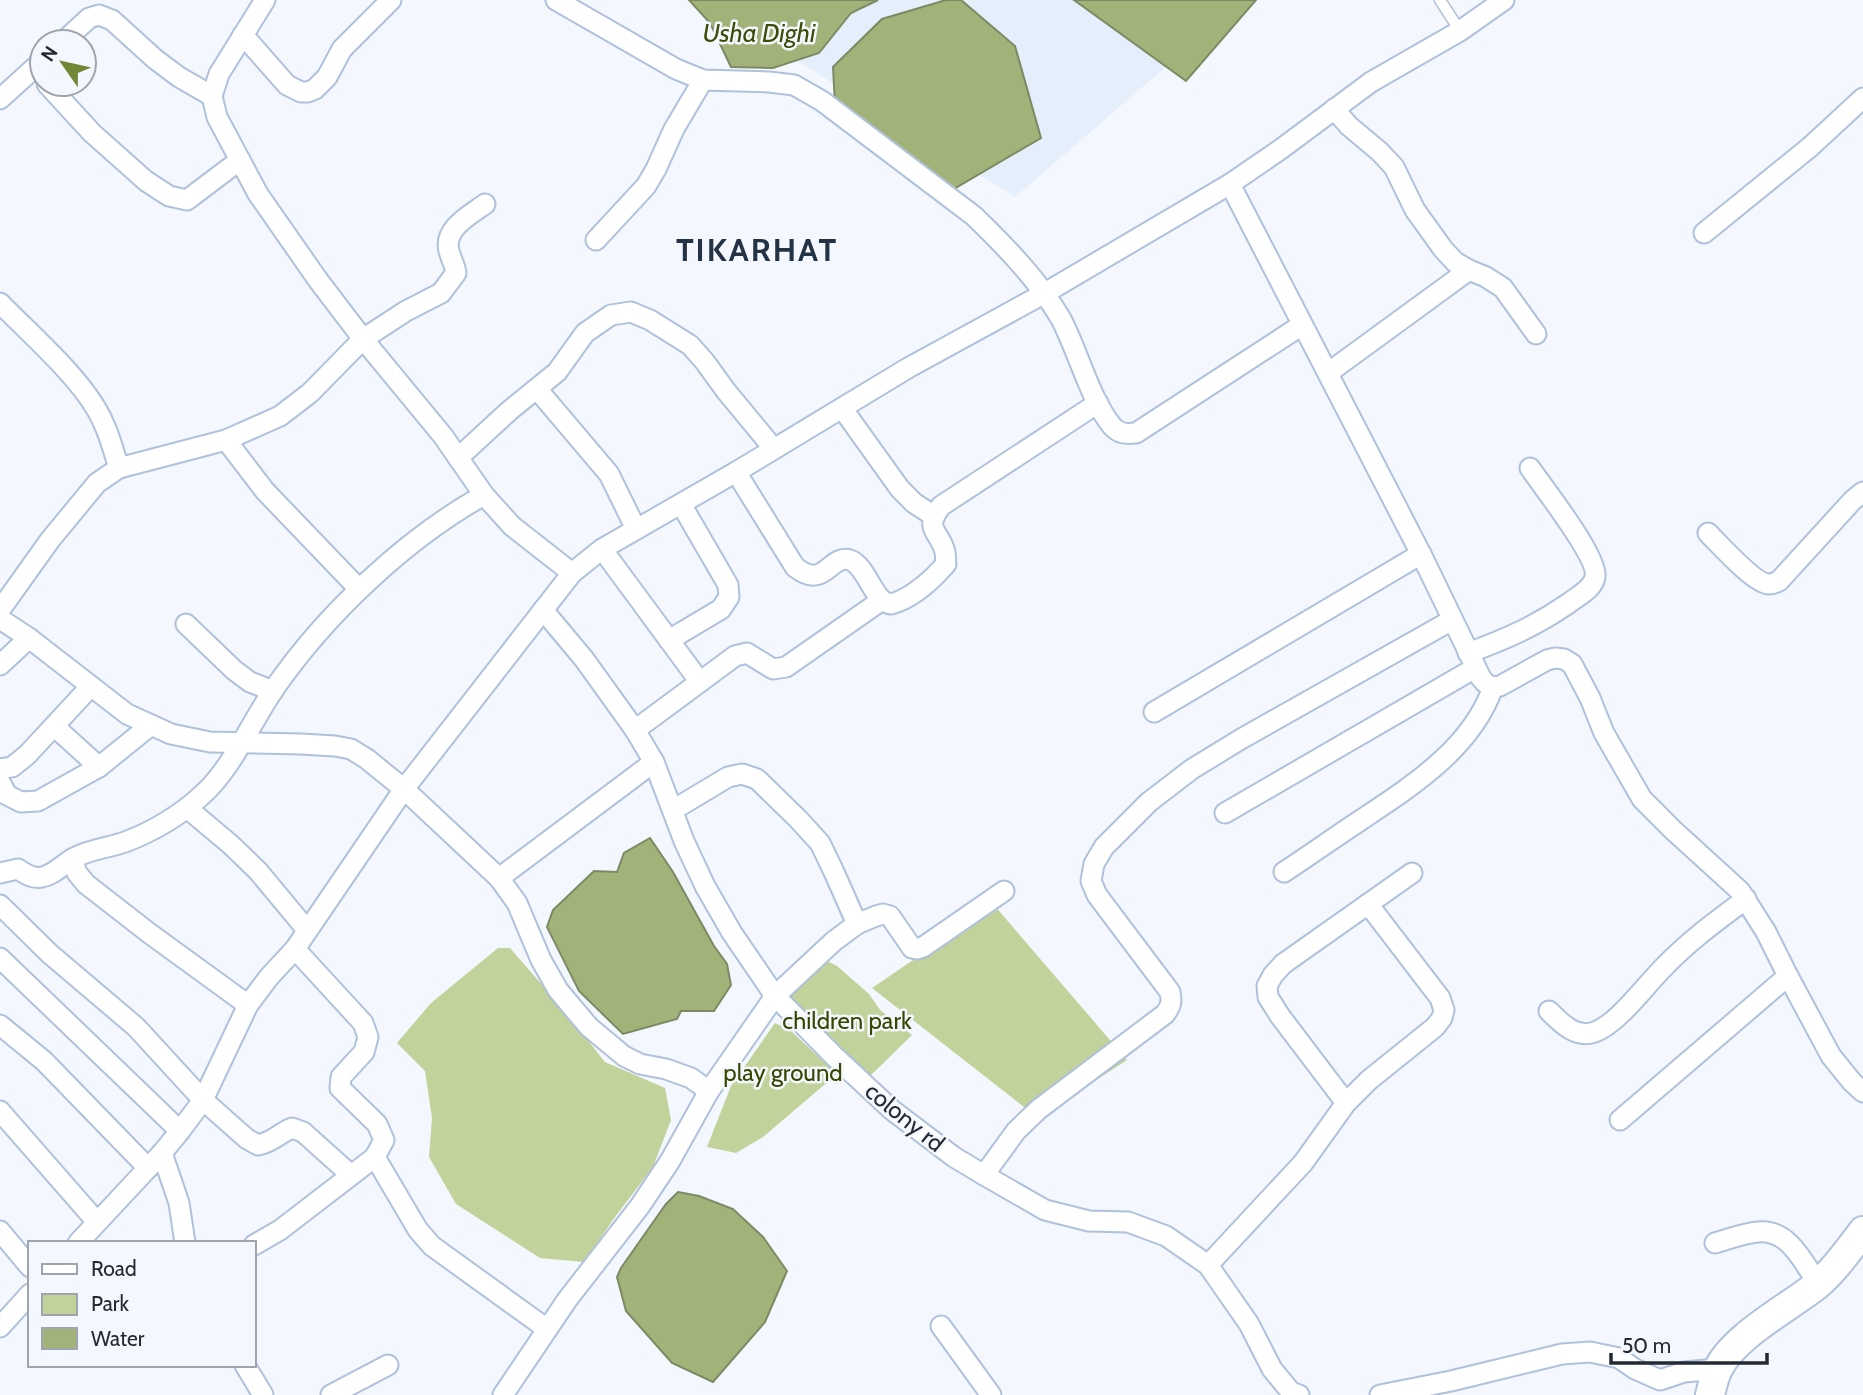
<svg xmlns="http://www.w3.org/2000/svg" width="1863" height="1395" viewBox="0 0 1863 1395" font-family="Cabin,sans-serif">
  <style>
    .built { fill: #e5eefb }
    .green { fill: #c1d29a }
    .water { fill: #a2b379; stroke: #7c8a64; stroke-width: 2 }
    .lines { fill: none; stroke-linecap: round; stroke-linejoin: round }
    .service-casing { stroke: #afc1db; stroke-width: 13 }
    .minor-casing { stroke: #afc1db; stroke-width: 23 }
    .secondary-casing { stroke: #afc1db; stroke-width: 32 }
    .service { stroke: #fff; stroke-width: 10 }
    .minor { stroke: #fff; stroke-width: 19 }
    .secondary { stroke: #fff; stroke-width: 28 }
    .labels { text-anchor: middle; dominant-baseline: central; stroke-width: 5; stroke-linejoin: round; paint-order: stroke }
    .park-label { font-size: 24px; fill: #384600; stroke: #f4f7fd }
    .street-label { font-size: 24px; fill: #232a34; stroke: #f4f7fd }
    .water-label { font-size: 26px; font-style: italic; fill: #3e4c08; stroke: #f4f7fd }
    .district-label { font-size: 32px; font-weight: bold; letter-spacing: 2px; fill: #243246; stroke: #f4f7fd }
  </style>
  <rect width="100%" height="100%" fill="#f4f7fd"/>
  <!-- built -->
  <path class="built" d="M700 0H1243L1015 197Z"/>
  <!-- green -->
  <g class="green">
    <path d="M994 905 1127 1060 1038 1118 872 988Z"/>
    <path d="M498 948H510L564 1010 605 1062 665 1088 671 1120 653 1167 615 1217 584 1262 540 1258 456 1204 429 1157 432 1118 425 1071 397 1043 431 1003Z"/>
    <path d="M821 958 837 966 869 994 880 1010 912 1035 869 1077 780 997Z"/>
    <path d="M775 1023 791 1031 837 1074 763 1137 736 1153 707 1147 731 1086Z"/>
  </g>
  <!-- water -->
  <g class="water">
    <path d="M689 0H878L851 13 819 53 773 68 731 67 710 23Z"/>
    <path d="M946 0H961L1015 46 1041 138 947 193 835 105 833 67 882 19Z"/>
    <path d="M1074 0H1256L1186 81Z"/>
    <path d="M650 838 673 872 714 946 727 964 731 985 714 1011H681L677 1019 623 1034 579 991 547 927 553 910 594 871 617 872 624 853Z"/>
    <path d="M678 1192 699 1196 733 1209 763 1237 787 1271 765 1322 713 1382 672 1363 626 1311 617 1277 621 1268 666 1204Z"/>
  </g>
  <g class="lines">
    <!-- service casing -->
    <g class="service-casing">
      <path id="service" d="M1440 0 1460 31"/>
    </g>
    <!-- minor casing -->
    <g class="minor-casing">
      <g id="minor">
        <path d="M265 0 219 74 212 96 217 117 258 194 318 280 363 339 443 436 484 495 512 526 572 573"/>
        <path d="M556 0 676 69 703 80 769 82 794 85 822 101 974 216C1006 247 1039 281 1061 319 1078 351 1090 399 1112 426 1119 434 1126 434 1136 433L1302 325"/>
        <path d="M243 35 287 85 301 92H308L315 89 327 77 342 49 391 0"/>
        <path d="M63 42 89 18 99 15 112 20 155 59 179 77 212 96"/>
        <path d="M47 84 92 133 146 181 169 196 187 200 240 160"/>
        <path d="M0 99 42 61"/>
        <path d="M1334 109 1349 126 1380 152 1394 167 1415 210 1443 249 1455 262 1469 270 1486 277 1503 288 1536 334"/>
        <path d="M1230 184 1421 554 1481 678C1486 685 1491 688 1500 686L1547 660 1555 658 1564 659 1572 664 1590 698 1604 733 1642 799 1673 830 1740 891 1766 932 1788 976 1831 1056 1852 1082 1863 1092"/>
        <path d="M1704 233 1810 147 1863 98"/>
        <path d="M596 240 646 186 656 169 674 129 703 80"/>
        <path d="M0 303C31 335 86 382 103 422 110 436 114 453 119 468"/>
        <path d="M1328 373 1469 270"/>
        <path d="M537 389 609 474 636 529"/>
        <path d="M842 408 900 489 914 503 934 516"/>
        <path d="M226 440 265 491 359 589"/>
        <path d="M458 458 509 411 557 372 585 333 611 315 631 312 650 320 690 345 705 362 726 391 774 449"/>
        <path d="M736 472 795 567C825 591 829 554 850 560 864 565 871 590 881 599 882 601 889 604 891 604 911 599 932 580 946 564 945 560 946 556 945 552 939 529 923 531 941 506L1098 403"/>
        <path d="M1708 533C1719 544 1755 584 1769 584 1773 584 1775 583 1779 581L1853 500 1863 492"/>
        <path d="M602 549 700 682"/>
        <path d="M0 610 50 540 97 483 119 468 226 440 280 416 310 393 363 339 406 311 441 293 456 273C455 265 451 259 449 251 443 229 470 215 485 204"/>
        <path d="M543 610 584 659 635 730 654 762 684 841 705 886 732 933 775 996 834 1056 892 1110 954 1157 984 1175 1045 1210 1089 1221 1128 1222 1166 1236 1208 1265 1249 1324 1272 1369 1291 1392 1299 1395"/>
        <path d="M0 619 29 638 127 714 171 734 210 742 301 744 335 746 351 749 367 759 404 789 499 878 517 903 541 960 558 990 589 1027 624 1056 640 1064 666 1069 691 1078 709 1091"/>
        <path d="M186 624 234 670 250 682 273 691"/>
        <path d="M669 640 721 609 729 597 728 585 681 504"/>
        <path d="M1468 653C1506 639 1536 626 1569 603 1578 596 1593 589 1595 577 1599 558 1543 487 1530 468"/>
        <path d="M0 665 29 638"/>
        <path d="M1154 712 1421 554"/>
        <path d="M55 727 99 767"/>
        <path d="M635 730 735 656 747 653 773 669 786 667 882 600"/>
        <path d="M0 769 12 767 27 755 91 686"/>
        <path d="M0 782 7 795 21 802 38 801 99 767 151 725"/>
        <path d="M187 808 230 844 258 871 307 930"/>
        <path d="M673 810 728 777 742 774 757 779 798 819 820 843 834 872 857 924"/>
        <path d="M1225 813 1475 668"/>
        <path d="M72 859 77 873 86 884 149 933 248 1005"/>
        <path d="M1284 872C1310 855 1335 837 1361 820 1412 786 1472 748 1493 687"/>
        <path d="M0 873 18 869C25 874 33 879 42 877 54 875 64 863 74 858 90 849 108 848 125 842 152 832 181 815 202 795 231 770 252 721 274 689 325 615 405 539 484 495"/>
        <path d="M499 878 654 762"/>
        <path d="M0 905 50 954 136 1027 203 1100 247 1139 258 1145C273 1142 278 1134 292 1128L303 1132 351 1175"/>
        <path d="M0 958 180 1131"/>
        <path d="M1549 1011C1561 1023 1576 1039 1595 1032 1620 1022 1647 983 1666 965 1690 940 1718 920 1746 899"/>
        <path d="M0 1025 44 1061 148 1168"/>
        <path d="M1346 1103 1280 1016 1268 997 1267 986 1273 975 1283 964 1412 873"/>
        <path d="M0 1111 97 1222"/>
        <path d="M1620 1120 1788 976"/>
        <path d="M162 1153 179 1203 185 1243"/>
        <path d="M375 1157 418 1230 432 1246 547 1329"/>
        <path d="M984 1175 1016 1131 1039 1109 1165 1014C1171 1006 1172 1002 1170 992L1097 895 1091 881 1094 864 1104 847 1149 802 1192 769 1241 739 1452 620"/>
        <path d="M0 1231 30 1267"/>
        <path d="M78 1243 162 1153 180 1131 203 1100 248 1005 269 977 295 949 404 789 572 573 602 549 736 472 908 368 1045 293 1230 184 1281 149 1371 82 1460 31 1504 0"/>
        <path d="M1715 1243C1729 1239 1744 1233 1758 1232 1788 1228 1804 1263 1818 1284"/>
        <path d="M254 1245 280 1230 375 1157 384 1140 377 1124 340 1088 341 1077 364 1052 368 1037 363 1023 295 949"/>
        <path d="M1208 1265 1303 1163 1346 1103 1369 1080 1435 1027 1442 1018 1444 1010 1440 998 1368 904"/>
        <path d="M941 1326 991 1395"/>
        <path d="M0 1327 30 1294"/>
        <path d="M245 1365 263 1395"/>
        <path d="M331 1395 388 1365"/>
        <path d="M503 1395 567 1300 640 1206 670 1161 709 1091 775 996 834 941 857 924 876 916 883 914 890 916 912 948 917 949 923 947 1004 891"/>
        <path d="M1380 1395 1451 1381 1562 1354 1590 1352 1619 1358 1635 1369 1660 1380 1684 1372 1718 1369"/>
      </g>
    </g>
    <!-- secondary casing -->
    <g class="secondary-casing">
      <path id="secondary" d="M1710 1395C1712 1387 1714 1377 1718 1369 1734 1336 1788 1308 1817 1285 1835 1270 1849 1249 1863 1231"/>
    </g>
    <!-- service -->
    <use href="#service" class="service"/>
    <!-- minor -->
    <use href="#minor" class="minor"/>
    <!-- secondary -->
    <use href="#secondary" class="secondary"/>
  </g>
  <g class="labels">
    <!-- park labels -->
    <g class="park-label">
      <text x="847" y="1020">children park</text>
      <text x="783" y="1072">play ground</text>
    </g>
    <!-- street labels -->
    <g class="street-label">
      <text transform="translate(905 1117) rotate(39)">colony rd</text>
    </g>
    <!-- water labels -->
    <g class="water-label">
      <text x="759" y="33">Usha Dighi</text>
    </g>
    <!-- district labels -->
    <g class="district-label">
      <text x="757" y="249">TIKARHAT</text>
    </g>
  </g>
  <!-- legend -->
  <rect x="28" y="1241" width="228" height="126" fill="#f4f7fd" stroke="#a0a5ad" stroke-width="2"/>
  <rect x="42" y="1264" width="35" height="10" fill="#ffffff" stroke="#a0a5ad" stroke-width="2"/>
  <text x="91" y="1276" font-size="21" fill="#232a34">Road</text>
  <rect x="42" y="1294" width="35" height="21" fill="#c1d29a" stroke="#a0a5ad" stroke-width="2"/>
  <text x="91" y="1311" font-size="21" fill="#232a34">Park</text>
  <rect x="42" y="1328" width="35" height="21" fill="#a2b379" stroke="#a0a5ad" stroke-width="2"/>
  <text x="91" y="1346" font-size="21" fill="#232a34">Water</text>
  <!-- north arrow -->
  <g transform="translate(63 63) rotate(304)"><circle r="33" fill="#f4f7fd" stroke="#a0a5ad" stroke-width="2"/>
  <path d="M0-5L12 26L0 18L-12 26Z" fill="#738738"/>
  <text y="-10" font-size="19" font-weight="bold" text-anchor="middle" fill="#232a34">N</text>
  </g>
  <!-- scale -->
  <path d="M1611 1353v10h156v-10" fill="none" stroke="#232a34" stroke-width="3.5"/>
  <text x="1622" y="1353" font-size="21" fill="#232a34" stroke="#f4f7fd" stroke-width="5" paint-order="stroke">50 m</text>
</svg>
